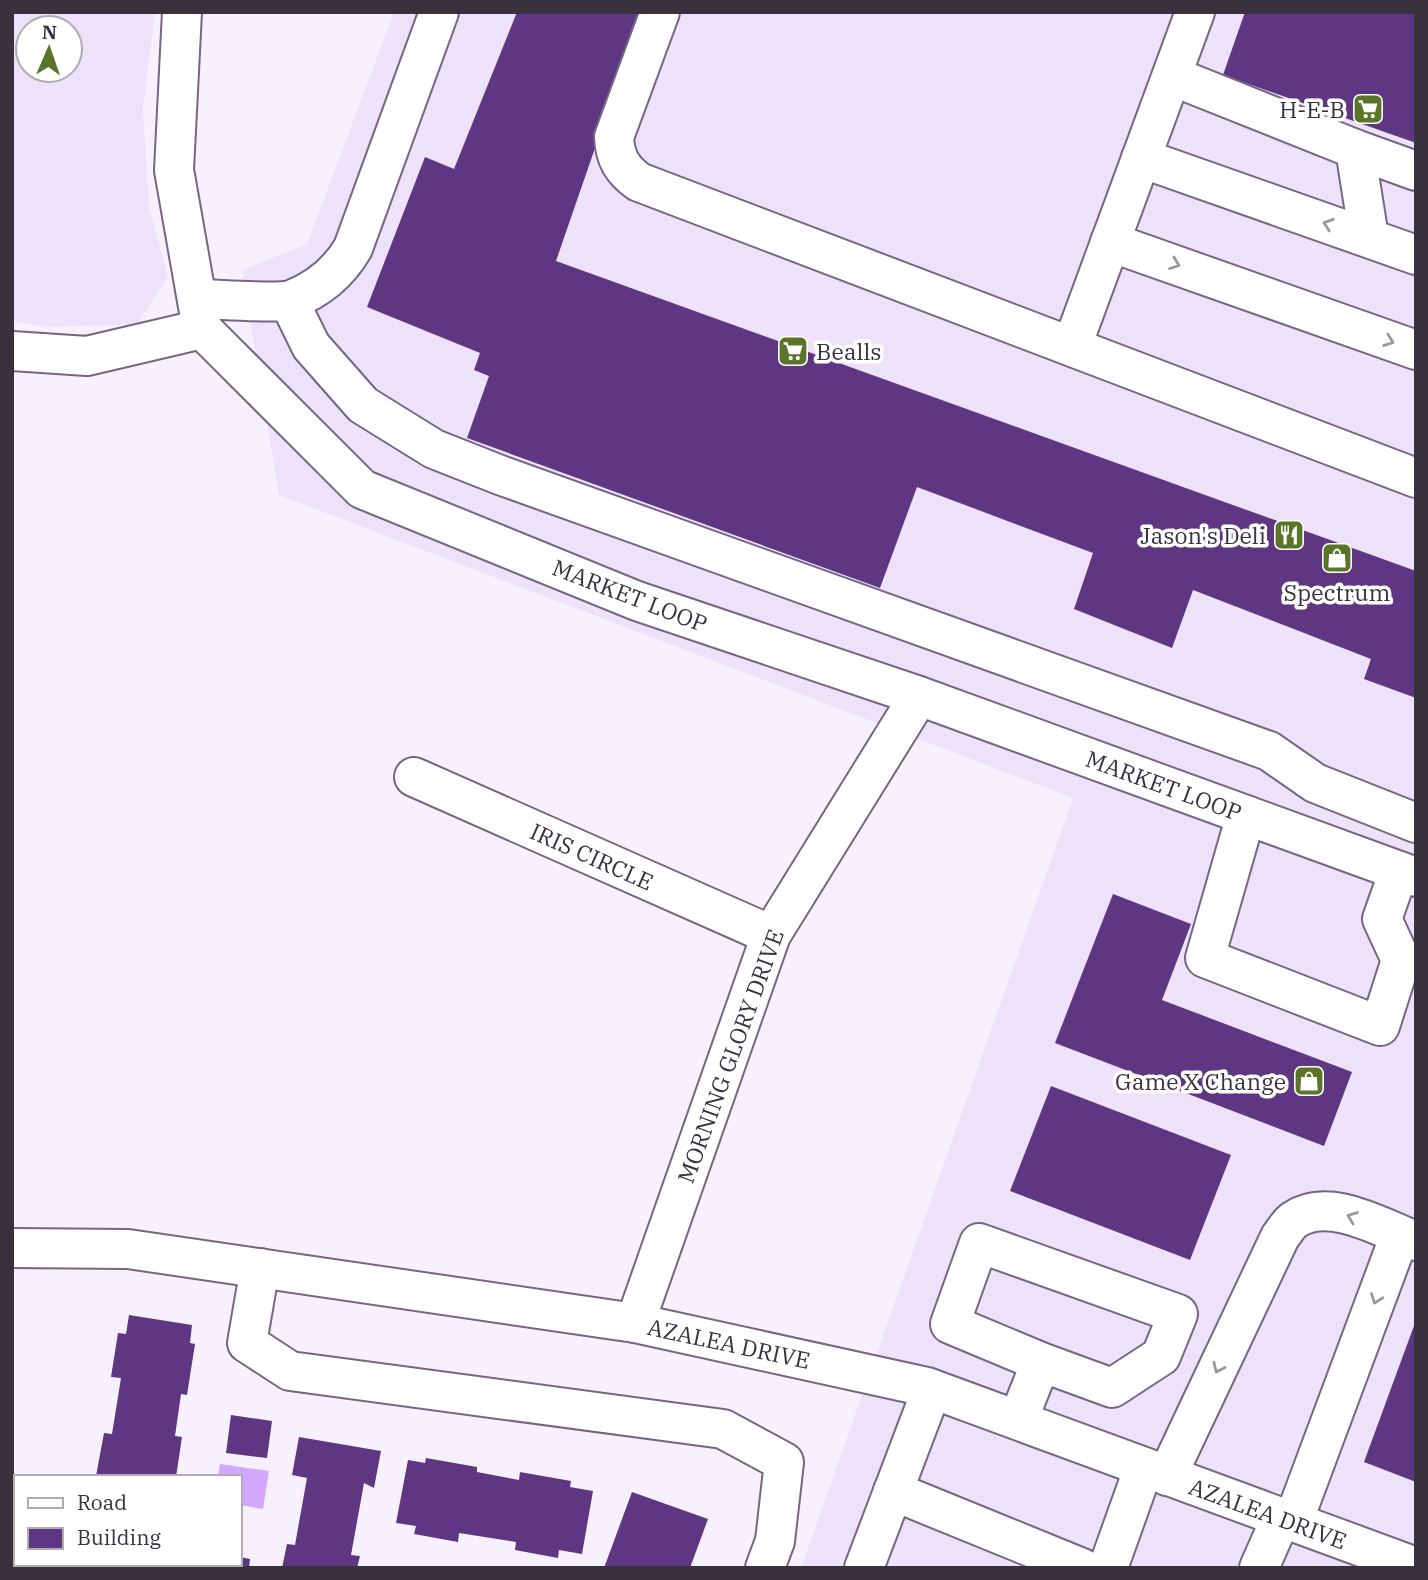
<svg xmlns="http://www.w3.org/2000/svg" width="1428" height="1580" viewBox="0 0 1428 1580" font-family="'IBM Plex Serif',serif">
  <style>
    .built { fill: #ede2fa; fill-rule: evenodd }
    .water { fill: #d2a7fd }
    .building { fill: #5f3682 }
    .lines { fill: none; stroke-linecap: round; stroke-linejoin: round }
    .minor-casing { stroke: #756784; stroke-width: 42 }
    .minor { stroke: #fff; stroke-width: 38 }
    .oneway { stroke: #9c989f }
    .labels { text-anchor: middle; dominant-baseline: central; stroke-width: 7; stroke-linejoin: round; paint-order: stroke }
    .poi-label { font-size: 23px; fill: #38323f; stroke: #fff; text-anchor: end }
    .street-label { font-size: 23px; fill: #38323f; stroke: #fff }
  </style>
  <rect width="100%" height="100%" fill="#f7f1ff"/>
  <!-- built -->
  <g class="built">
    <path d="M12 12H155L143 109 149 205 168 277 137 324 51 327 12 321ZM28 28H70V70H28Z"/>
    <path d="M394 12H1416V1568H801L1073 798 279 495 242 270 307 244Z"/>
  </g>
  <!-- water -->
  <path class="water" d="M220 1464 269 1471 263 1509 240 1505V1477H218Z"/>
  <!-- building -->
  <g class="building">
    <path d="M517 12H642L556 261 1416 571V698L1364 679 1371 659 1193 590 1172 648 1074 609 1093 553 917 487 880 588 467 438 489 376 474 370 480 353 367 307 425 157 454 169Z"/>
    <path d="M1245 12H1416V143L1223 75Z"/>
    <path d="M1113 894 1191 924 1162 1000 1352 1072 1324 1146 1055 1043Z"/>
    <path d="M1051 1086 1231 1155 1190 1260 1010 1191Z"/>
    <path d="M129 1315 192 1325 190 1343 195 1344 187 1395 181 1394 175 1436 182 1437 176 1477 96 1476 104 1433 112 1434 121 1378 111 1377 118 1333 126 1334Z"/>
    <path d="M1415 1323H1416V1482L1364 1462Z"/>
    <path d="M231 1415 272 1421 267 1458 226 1453Z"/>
    <path d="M299 1437 381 1451 374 1488 364 1483 351 1555 360 1556 357 1568H282L287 1544 295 1545 307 1478 292 1475Z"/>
    <path d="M426 1458 477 1467V1472L519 1480 520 1472 571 1481 570 1487 593 1491 582 1554 559 1550 558 1558 515 1550 516 1542 459 1533 458 1542 414 1534 416 1526 396 1523 408 1460 425 1463Z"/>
    <path d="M632 1492 708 1519 690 1568H604Z"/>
    <path d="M240 1557 250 1559 249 1568H88L89 1564H240Z"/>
  </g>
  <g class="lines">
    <!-- minor casing -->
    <g class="minor-casing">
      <g id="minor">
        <path d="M182 12 174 170 202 329 362 489 637 601 919 696 1416 877"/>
        <path d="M660 12 614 137C615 158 622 170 639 182L1416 478"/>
        <path d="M1172 76 1355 149 1369 238"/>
        <path d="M1355 149 1416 171"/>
        <path d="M1141 158 1416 255"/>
        <path d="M1110 242 1416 350"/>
        <path d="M197 299C215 299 277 304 291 300 317 290 339 272 353 248L439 12"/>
        <path d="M289 301 311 346 363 405 434 449 500 475 1269 751 1315 783 1416 823"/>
        <path d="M1072 346 1195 12"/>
        <path d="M12 351 87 356 202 329"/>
        <path d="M414 777 771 935"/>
        <path d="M1246 815 1205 958 1380 1026 1401 960 1382 919 1399 871"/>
        <path d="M12 1248 128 1249 635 1323 927 1387 1416 1567"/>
        <path d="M260 1268 247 1343 290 1371 723 1429 784 1462 775 1541 765 1568"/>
        <path d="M635 1323 771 935 919 696"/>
        <path d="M1018 1420 1041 1362 1112 1388 1161 1356 1178 1314 979 1243 950 1324 1041 1362"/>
        <path d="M1167 1476 1280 1237C1284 1232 1289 1223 1294 1220 1330 1196 1381 1228 1416 1241"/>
        <path d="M893 1491 1082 1568"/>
        <path d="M1293 1522 1400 1235"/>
        <path d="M864 1568 932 1389"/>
        <path d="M1108 1568 1144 1467"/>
        <path d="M1259 1568 1281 1518"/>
      </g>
    </g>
    <!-- minor -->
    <use href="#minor" class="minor"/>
  </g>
  <!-- one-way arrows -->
  <defs><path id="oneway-chevron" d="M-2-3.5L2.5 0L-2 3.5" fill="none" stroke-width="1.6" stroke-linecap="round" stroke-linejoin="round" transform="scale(1.75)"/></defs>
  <g class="oneway">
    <use href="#oneway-chevron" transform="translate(1328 224) rotate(-161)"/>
    <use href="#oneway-chevron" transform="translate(1175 264) rotate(20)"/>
    <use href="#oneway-chevron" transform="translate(1389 341) rotate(20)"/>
    <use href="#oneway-chevron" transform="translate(1352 1217) rotate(-159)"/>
    <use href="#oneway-chevron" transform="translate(1376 1299) rotate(110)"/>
    <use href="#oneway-chevron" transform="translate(1218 1368) rotate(115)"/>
  </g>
  <!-- icons -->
  <defs>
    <g id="supermarket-square" transform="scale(1.575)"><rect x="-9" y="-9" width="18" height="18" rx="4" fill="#5a7529" stroke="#fff"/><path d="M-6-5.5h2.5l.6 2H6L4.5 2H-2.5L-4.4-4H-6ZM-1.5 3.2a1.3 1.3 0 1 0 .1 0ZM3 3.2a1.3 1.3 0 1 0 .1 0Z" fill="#fff"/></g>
    <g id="restaurant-square" transform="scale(1.575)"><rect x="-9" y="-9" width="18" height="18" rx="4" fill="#5a7529" stroke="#fff"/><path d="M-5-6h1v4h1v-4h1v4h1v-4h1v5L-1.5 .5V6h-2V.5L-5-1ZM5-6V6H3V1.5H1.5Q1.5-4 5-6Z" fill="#fff"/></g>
    <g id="shop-square" transform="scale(1.575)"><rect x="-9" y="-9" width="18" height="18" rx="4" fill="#5a7529" stroke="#fff"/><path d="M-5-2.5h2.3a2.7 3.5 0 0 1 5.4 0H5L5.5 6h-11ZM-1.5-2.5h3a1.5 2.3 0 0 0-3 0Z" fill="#fff"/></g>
  </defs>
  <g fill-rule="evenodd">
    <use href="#supermarket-square" x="1368" y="109"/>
    <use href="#supermarket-square" x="793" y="351"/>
    <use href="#restaurant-square" x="1289" y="535"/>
    <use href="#shop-square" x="1337" y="558"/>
    <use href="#shop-square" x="1309" y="1081"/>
  </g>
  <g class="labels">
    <!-- poi labels -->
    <g class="poi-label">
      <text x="1345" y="109">H-E-B</text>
      <text x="816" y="351" text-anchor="start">Bealls</text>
      <text x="1266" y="535">Jason's Deli</text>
      <text x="1337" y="592" text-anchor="middle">Spectrum</text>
      <text x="1286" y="1081">Game X Change</text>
    </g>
    <!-- street labels -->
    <g class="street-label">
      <text transform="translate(630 595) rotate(21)">MARKET LOOP</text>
      <text transform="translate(1164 785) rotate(20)">MARKET LOOP</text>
      <text transform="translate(592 856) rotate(24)">IRIS CIRCLE</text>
      <text transform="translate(730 1056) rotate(-70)">MORNING GLORY DRIVE</text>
      <text transform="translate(729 1343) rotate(12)">AZALEA DRIVE</text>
      <text transform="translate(1268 1513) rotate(20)">AZALEA DRIVE</text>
    </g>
  </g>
  <!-- border -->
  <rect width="1428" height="1580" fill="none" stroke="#38323f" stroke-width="28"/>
  <!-- legend -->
  <rect x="14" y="1475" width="228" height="91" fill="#ffffff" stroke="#afadb2" stroke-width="2"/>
  <rect x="28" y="1498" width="35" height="10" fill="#ffffff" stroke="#afadb2" stroke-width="2"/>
  <text x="77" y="1510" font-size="21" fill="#38323f">Road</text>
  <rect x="28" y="1528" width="35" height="21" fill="#5f3682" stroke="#afadb2" stroke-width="2"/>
  <text x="77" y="1545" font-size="21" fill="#38323f">Building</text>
  <!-- north arrow -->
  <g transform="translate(49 49) rotate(2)"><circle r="33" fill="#ffffff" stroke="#afadb2" stroke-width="2"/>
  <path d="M0-5L12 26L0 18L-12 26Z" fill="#5a7529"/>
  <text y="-10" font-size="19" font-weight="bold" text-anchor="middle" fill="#38323f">N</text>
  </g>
</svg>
